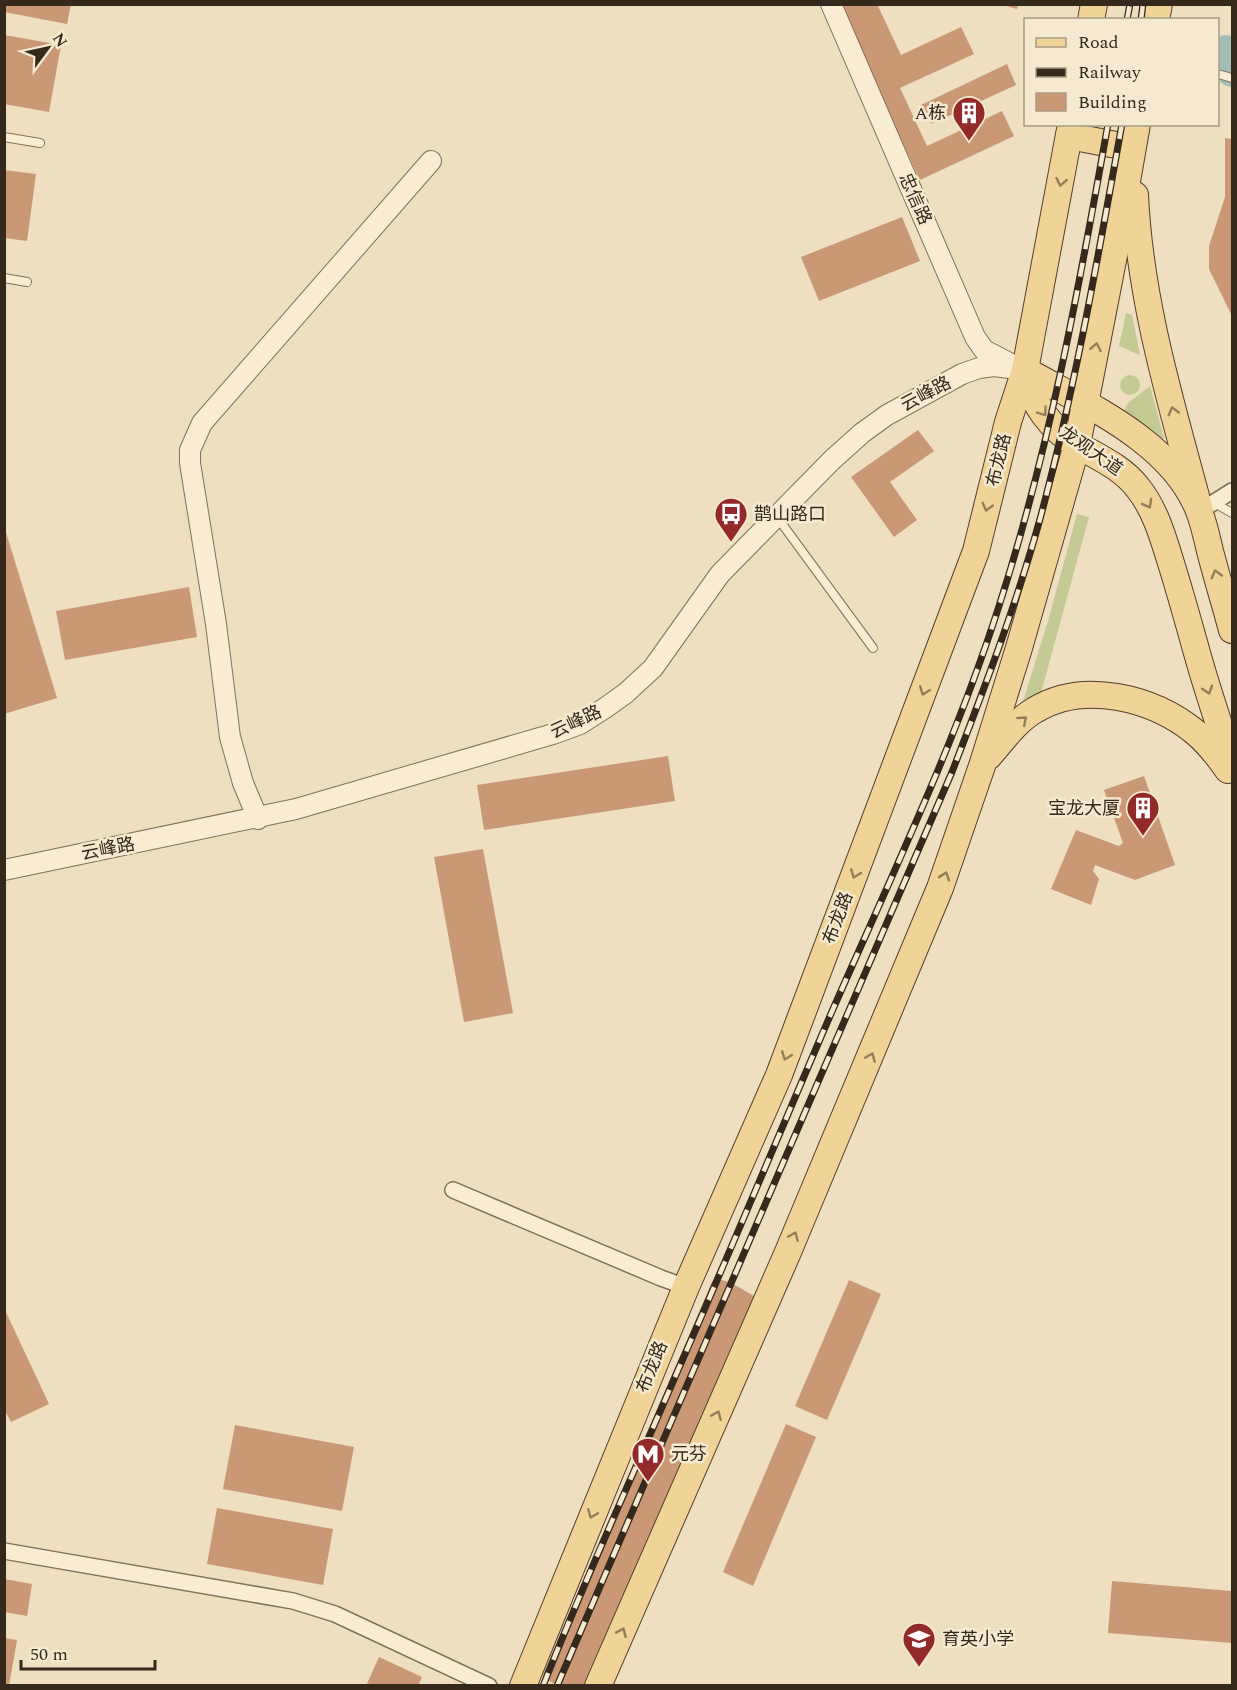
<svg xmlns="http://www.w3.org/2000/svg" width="1237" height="1690" viewBox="0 0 1237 1690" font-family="Spectral,'Noto Sans SC',serif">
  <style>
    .green { fill: #c5ca94 }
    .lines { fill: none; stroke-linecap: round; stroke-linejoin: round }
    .river { stroke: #a2bfb6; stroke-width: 32 }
    .building { fill: #cb9876 }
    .service-casing { stroke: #857058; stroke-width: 10 }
    .minor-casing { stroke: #857058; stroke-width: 18 }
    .tertiary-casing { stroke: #857058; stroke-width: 22 }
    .primary-casing { stroke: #533e2c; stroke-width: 28 }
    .service { stroke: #f8ecd2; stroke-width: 8 }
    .minor { stroke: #f8ecd2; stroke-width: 15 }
    .tertiary { stroke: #f8ecd2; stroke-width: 20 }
    .primary { stroke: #f0d497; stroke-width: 26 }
    .rail-casing { stroke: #35281c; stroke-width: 7 }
    .rail { stroke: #f5e9cf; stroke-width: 4.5; stroke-dasharray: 14; stroke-linecap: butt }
    .oneway { stroke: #927e5a }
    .labels { text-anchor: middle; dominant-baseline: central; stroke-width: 5; stroke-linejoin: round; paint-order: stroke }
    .poi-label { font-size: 18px; fill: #35281c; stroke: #f5e9cf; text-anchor: start }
    .street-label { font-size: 18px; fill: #35281c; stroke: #f5e9cf }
  </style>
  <rect width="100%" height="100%" fill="#eddfbf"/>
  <!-- green -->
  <g class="green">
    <path d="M1126 313 1132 315 1140 355 1119 346Z"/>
    <circle cx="1130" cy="385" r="10"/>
    <path d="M1150 386 1164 438 1162 441 1122 414 1128 403Z"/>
    <path d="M1077 514 1089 517 1038 704 1020 711 1048 621Z"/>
  </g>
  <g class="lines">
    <!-- river -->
    <path class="river" d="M1226 51 1232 71"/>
  </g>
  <!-- building -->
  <g class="building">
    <path d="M4 4H71L67 24 4 12Z"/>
    <path d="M837 4H877L901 55 961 27 974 54 900 88 927 146 1002 111 1014 136 920 180Z"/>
    <path d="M999 4H1018L1017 9Z"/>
    <path d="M4 35 61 45 49 112 4 104Z"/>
    <path d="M1007 64 1016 85 931 124 921 105Z"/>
    <path d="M1225 138 1232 139V316L1209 269V246L1225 197Z"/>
    <path d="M4 170 36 174 27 241 4 238Z"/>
    <path d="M902 217 920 261 819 301 801 257Z"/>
    <path d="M918 430 934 451 890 482 917 520 894 537 851 477Z"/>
    <path d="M4 526 57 698 4 714Z"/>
    <path d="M189 587 197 637 65 660 56 611Z"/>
    <path d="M668 756 675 801 484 830 477 785Z"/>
    <path d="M1144 776 1175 865 1135 880 1095 865 1093 871 1099 879 1091 905 1051 889 1076 830 1119 846 1123 843 1104 790Z"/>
    <path d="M483 849 513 1013 464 1022 434 857Z"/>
    <path d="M717 1279 730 1282 759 1299 597 1686H558L546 1679 543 1675 712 1282Z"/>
    <path d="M849 1280 881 1294 827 1420 795 1406Z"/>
    <path d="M4 1308 49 1404 11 1422 4 1409Z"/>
    <path d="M786 1424 816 1437 753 1586 723 1572Z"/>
    <path d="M235 1425 354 1447 342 1511 223 1489Z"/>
    <path d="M217 1508 333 1529 323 1585 207 1564Z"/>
    <path d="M4 1579 32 1584 27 1616 4 1612Z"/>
    <path d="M1112 1581 1232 1591V1643L1108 1633Z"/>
    <path d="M4 1638 17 1640 9 1686H4Z"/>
    <path d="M379 1657 422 1677 418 1686H366Z"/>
  </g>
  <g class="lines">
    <!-- service casing -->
    <g class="service-casing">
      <g id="service">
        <path d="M1218 74 1232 78"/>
        <path d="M4 137 40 143"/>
        <path d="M4 278 27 282"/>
        <path d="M1216 501 1218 505 1232 513"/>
        <path d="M777 517 873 648"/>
      </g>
    </g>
    <!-- minor casing -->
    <g class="minor-casing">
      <g id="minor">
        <path d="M1200 511 1232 491"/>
        <path d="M453 1190 661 1278 686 1287"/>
        <path d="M4 1551 293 1601 335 1614 489 1686"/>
      </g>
    </g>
    <!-- tertiary casing -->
    <g class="tertiary-casing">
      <g id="tertiary">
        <path d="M831 4 975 337 984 350 1011 364"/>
        <path d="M258 819 243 783 230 737 216 624 190 463V450L202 423 431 161"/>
        <path d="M4 870 296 809 553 734 580 724 605 708 626 693 653 668 720 574 832 460 862 433 887 415 962 374 979 368 994 366 1025 370"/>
      </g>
    </g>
    <!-- primary casing -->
    <g class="primary-casing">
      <g id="primary">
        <path d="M1091 20 1094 4"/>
        <path d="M1156 20 1159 4"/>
        <path d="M1069 136 1132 148"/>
        <path d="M1135 195C1140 303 1172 406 1200 511"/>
        <path d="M1025 370C1031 402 1050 429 1079 446 1100 458 1123 468 1138 488 1155 509 1163 537 1171 563 1181 595 1190 628 1199 660 1209 695 1221 730 1232 765"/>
        <path d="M1025 370C1086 405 1172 441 1199 511 1204 524 1207 538 1210 551 1217 578 1225 604 1232 630"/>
        <path d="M989 756C1003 740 1016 721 1035 710 1084 680 1153 698 1195 732 1208 743 1219 757 1228 770"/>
        <path d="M523 1686 686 1287 779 1075 976 551 1008 422 1025 370 1071 124"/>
        <path d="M598 1686 788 1252 940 888 983 763 1019 648 1077 445 1115 250 1137 124"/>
      </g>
    </g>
    <!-- service -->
    <use href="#service" class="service"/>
    <!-- minor -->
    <use href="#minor" class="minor"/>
    <!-- tertiary -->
    <use href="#tertiary" class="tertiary"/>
    <!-- primary -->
    <use href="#primary" class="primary"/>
    <!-- rail casing -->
    <g class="rail-casing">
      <g id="rail">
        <path d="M1127 20 1130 4"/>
        <path d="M1141 20 1143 4"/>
        <path d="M543 1686C585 1579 633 1475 678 1370 730 1252 779 1134 830 1016 889 881 954 747 999 606 1050 448 1079 287 1108 124"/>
        <path d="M557 1686 952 772C984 689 1016 606 1040 519 1075 389 1098 257 1122 124"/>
      </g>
    </g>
    <!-- rail -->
    <use href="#rail" class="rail"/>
  </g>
  <!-- one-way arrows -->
  <defs><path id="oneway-chevron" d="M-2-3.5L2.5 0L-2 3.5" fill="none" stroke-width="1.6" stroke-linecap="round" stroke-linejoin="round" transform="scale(1.5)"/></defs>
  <g class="oneway">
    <use href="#oneway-chevron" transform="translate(1061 182) rotate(101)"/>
    <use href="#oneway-chevron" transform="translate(1096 347) rotate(-79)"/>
    <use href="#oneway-chevron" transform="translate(1173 411) rotate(-105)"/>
    <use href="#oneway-chevron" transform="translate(1043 412) rotate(54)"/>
    <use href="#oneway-chevron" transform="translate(1148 504) rotate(61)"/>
    <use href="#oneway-chevron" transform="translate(987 507) rotate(105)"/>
    <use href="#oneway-chevron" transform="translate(1216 574) rotate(-105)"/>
    <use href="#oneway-chevron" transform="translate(1208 690) rotate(72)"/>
    <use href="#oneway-chevron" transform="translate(924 691) rotate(111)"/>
    <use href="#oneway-chevron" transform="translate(1023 720) rotate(-41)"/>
    <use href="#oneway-chevron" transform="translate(855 874) rotate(111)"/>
    <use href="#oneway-chevron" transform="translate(945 876) rotate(-71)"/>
    <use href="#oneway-chevron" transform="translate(786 1056) rotate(111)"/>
    <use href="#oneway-chevron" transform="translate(871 1057) rotate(-67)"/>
    <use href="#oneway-chevron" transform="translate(794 1236) rotate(-67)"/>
    <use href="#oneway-chevron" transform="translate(717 1415) rotate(-67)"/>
    <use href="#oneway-chevron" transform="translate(592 1514) rotate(112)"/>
    <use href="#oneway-chevron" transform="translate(622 1632) rotate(-66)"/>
  </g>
  <!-- icons -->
  <defs>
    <g id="building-pin" transform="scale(1.725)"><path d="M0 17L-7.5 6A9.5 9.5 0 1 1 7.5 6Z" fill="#93292b" stroke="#f5e9cf"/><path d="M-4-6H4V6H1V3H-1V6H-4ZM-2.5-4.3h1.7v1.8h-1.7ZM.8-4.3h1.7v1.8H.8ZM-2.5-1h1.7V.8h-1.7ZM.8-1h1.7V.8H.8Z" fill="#fff"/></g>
    <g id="bus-pin" transform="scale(1.725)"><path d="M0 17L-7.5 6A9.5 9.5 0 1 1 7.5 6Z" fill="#93292b" stroke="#f5e9cf"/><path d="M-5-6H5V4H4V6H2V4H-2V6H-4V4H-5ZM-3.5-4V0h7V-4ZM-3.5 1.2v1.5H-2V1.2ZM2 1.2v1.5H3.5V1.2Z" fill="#fff"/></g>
    <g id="metro-pin" transform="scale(1.725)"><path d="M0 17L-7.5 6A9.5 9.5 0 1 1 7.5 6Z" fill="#93292b" stroke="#f5e9cf"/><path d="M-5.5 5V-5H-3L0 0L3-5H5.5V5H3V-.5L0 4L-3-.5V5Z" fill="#fff"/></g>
    <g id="school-pin" transform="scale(1.725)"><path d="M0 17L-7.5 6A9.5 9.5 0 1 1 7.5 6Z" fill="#93292b" stroke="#f5e9cf"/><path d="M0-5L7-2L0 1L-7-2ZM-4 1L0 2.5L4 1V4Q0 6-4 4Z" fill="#fff"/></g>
  </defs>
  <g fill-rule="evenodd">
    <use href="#building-pin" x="969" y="113"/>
    <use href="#bus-pin" x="731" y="514"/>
    <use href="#building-pin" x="1143" y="808"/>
    <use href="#metro-pin" x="648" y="1454"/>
    <use href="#school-pin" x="919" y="1639"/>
  </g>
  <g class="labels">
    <!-- poi labels -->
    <g class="poi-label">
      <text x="946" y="113" text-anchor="end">A栋</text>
      <text x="754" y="514">鹊山路口</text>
      <text x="1120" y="808" text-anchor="end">宝龙大厦</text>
      <text x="671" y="1454">元芬</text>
      <text x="942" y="1639">育英小学</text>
    </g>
    <!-- street labels -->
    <g class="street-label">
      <text transform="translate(915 199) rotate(66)">忠信路</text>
      <text transform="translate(926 394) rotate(-28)">云峰路</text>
      <text transform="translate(1091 451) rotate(35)">龙观大道</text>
      <text transform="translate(999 460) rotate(-77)">布龙路</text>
      <text transform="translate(576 722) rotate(-25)">云峰路</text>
      <text transform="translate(108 849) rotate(-11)">云峰路</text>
      <text transform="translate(838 918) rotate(-69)">布龙路</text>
      <text transform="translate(652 1367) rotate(-68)">布龙路</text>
    </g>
  </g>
  <!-- border -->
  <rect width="1237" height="1690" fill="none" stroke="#35281c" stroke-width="12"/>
  <!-- legend -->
  <rect x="1024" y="18" width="195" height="108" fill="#f5e9cf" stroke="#a89c87" stroke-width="1.5"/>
  <rect x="1036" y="38" width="30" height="9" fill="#f0d497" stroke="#a89c87" stroke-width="1.5"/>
  <text x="1078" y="48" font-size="18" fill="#35281c">Road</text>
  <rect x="1036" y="68" width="30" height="9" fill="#35281c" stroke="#a89c87" stroke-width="1.5"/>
  <text x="1078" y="78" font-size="18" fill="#35281c">Railway</text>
  <rect x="1036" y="93" width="30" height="18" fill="#cb9876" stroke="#a89c87" stroke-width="1.5"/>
  <text x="1078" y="108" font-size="18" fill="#35281c">Building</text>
  <!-- north arrow -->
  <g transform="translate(48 48) rotate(57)" stroke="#f5e9cf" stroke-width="4.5" paint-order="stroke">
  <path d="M0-4.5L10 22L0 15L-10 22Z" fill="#35281c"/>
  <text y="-9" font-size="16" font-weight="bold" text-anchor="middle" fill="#35281c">N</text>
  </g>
  <!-- scale -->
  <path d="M21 1660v9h134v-9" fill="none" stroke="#35281c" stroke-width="3"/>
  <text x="30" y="1660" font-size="18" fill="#35281c" stroke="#f5e9cf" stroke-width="4.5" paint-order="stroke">50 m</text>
</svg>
